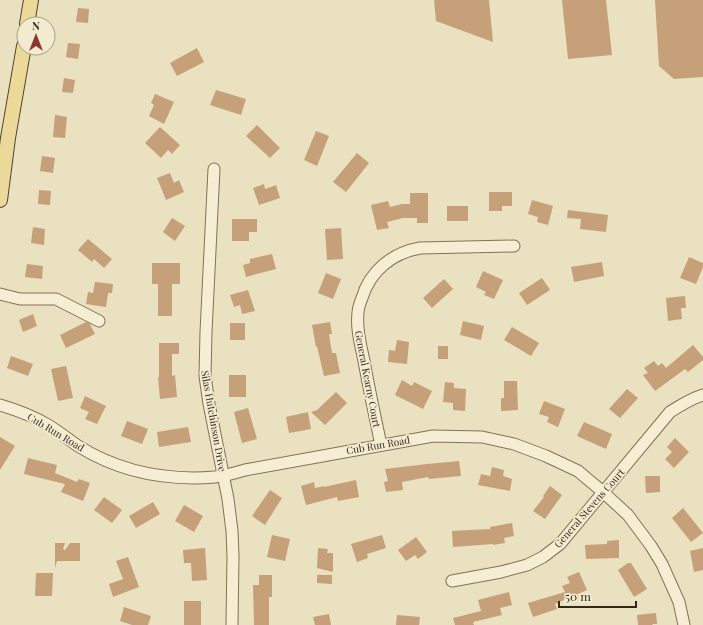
<svg xmlns="http://www.w3.org/2000/svg" width="703" height="625" viewBox="0 0 703 625" font-family="'Playfair Display',serif">
  <style>
    .building { fill: #c5a078 }
    .lines { fill: none; stroke-linecap: round; stroke-linejoin: round }
    .minor-casing { stroke: #817259; stroke-width: 13 }
    .major-casing { stroke: #4f402e; stroke-width: 16 }
    .minor { stroke: #f6eed2; stroke-width: 11 }
    .major { stroke: #ebd999; stroke-width: 14 }
    .labels { text-anchor: middle; dominant-baseline: central; stroke-width: 3.5; stroke-linejoin: round; paint-order: stroke }
    .street-label { font-size: 10px; fill: #32291d; stroke: #f2ebcf }
  </style>
  <rect width="100%" height="100%" fill="#eae1c0"/>
  <!-- building -->
  <g class="building">
    <path d="M434 0H489L493 42 436 21Z"/>
    <path d="M562 0H606L612 55 568 59Z"/>
    <path d="M655 0H703V77L674 79 659 66Z"/>
    <path d="M78 8 89 9 88 23 76 22Z"/>
    <path d="M68 43 80 44 78 59 66 57Z"/>
    <path d="M197 48 204 62 177 76 170 63Z"/>
    <path d="M64 78 75 80 73 93 62 92Z"/>
    <path d="M216 90 246 99 241 115 210 105Z"/>
    <path d="M155 94 174 102 164 124 149 116 154 105 151 103Z"/>
    <path d="M55 115 67 117 65 138 53 137Z"/>
    <path d="M257 125 280 148 270 158 246 136Z"/>
    <path d="M160 127 180 145 172 154 168 150 161 158 145 143Z"/>
    <path d="M316 131 329 136 317 166 304 160Z"/>
    <path d="M357 153 369 163 346 192 333 182Z"/>
    <path d="M42 156 55 158 53 173 40 171Z"/>
    <path d="M170 173 174 183 179 180 184 192 166 200 157 178Z"/>
    <path d="M264 184 265 189 276 185 280 198 259 205 253 188Z"/>
    <path d="M39 190 51 191 50 205 38 204Z"/>
    <path d="M489 192H512V206H502V211H489Z"/>
    <path d="M410 193H428V223H417V218H403L387 222 389 228 377 230 371 205 388 201 390 207 402 204H410Z"/>
    <path d="M532 200 553 206 548 225 537 222 538 217 528 214Z"/>
    <rect x="447" y="206" width="21" height="15"/>
    <path d="M568 210 608 215 606 232 580 229 581 219 567 218Z"/>
    <path d="M172 218 185 226 175 241 163 232Z"/>
    <path d="M232 219H257V232H249V241H232Z"/>
    <path d="M33 227 45 229 44 245 31 243Z"/>
    <path d="M341 228 343 259 327 260 325 229Z"/>
    <path d="M88 239 112 259 104 268 94 259 92 262 78 250Z"/>
    <path d="M272 254 276 269 246 277 243 265 250 263V259Z"/>
    <path d="M689 257 703 263V267L696 284 680 278Z"/>
    <path d="M602 262 604 276 574 282 571 267Z"/>
    <path d="M152 263H180V284H172V316H158V284H152Z"/>
    <path d="M27 264 43 266 42 279 25 277Z"/>
    <path d="M483 271 503 280 494 299 484 295 486 292 476 287Z"/>
    <path d="M326 273 341 279 333 299 318 293Z"/>
    <path d="M542 278 550 290 527 305 519 293Z"/>
    <path d="M444 279 453 289 432 308 423 298Z"/>
    <path d="M95 282 113 284 112 293H108L106 307 86 304 88 292 93 293Z"/>
    <path d="M248 290 255 311 242 314 240 305 234 307 230 295Z"/>
    <path d="M685 296 686 308H681L682 319 668 321 666 298Z"/>
    <path d="M33 314 37 326 23 332 19 320Z"/>
    <path d="M463 321 484 326 481 340 460 335Z"/>
    <path d="M86 322 90 324 95 334 66 348 60 335Z"/>
    <path d="M330 322 332 334H329L332 353H336L340 373 324 376 317 346 316 347 312 325Z"/>
    <rect x="230" y="323" width="15" height="17"/>
    <path d="M512 327 539 343 531 356 504 340Z"/>
    <path d="M397 340 409 342 407 364 388 362 389 350 395 351Z"/>
    <path d="M159 343H179V354H172V376L175 375 177 397 160 399 158 377H159Z"/>
    <path d="M693 345 703 357V360L688 372 685 369 655 391 643 375 648 373 644 368 654 361 658 366 662 363 666 368Z"/>
    <rect x="438" y="346" width="10" height="13"/>
    <path d="M11 356 33 364 28 376 7 368Z"/>
    <path d="M66 366 73 398 58 401 51 369Z"/>
    <rect x="229" y="375" width="17" height="22"/>
    <path d="M402 380 412 386 414 382 432 391 423 409 395 395Z"/>
    <path d="M504 381H517L518 410 501 411V398H504Z"/>
    <path d="M445 382 454 383V388L466 389 465 411 453 410V403L443 402Z"/>
    <path d="M627 389 638 398 620 418 609 409Z"/>
    <path d="M336 392 347 403 325 425 311 412 317 410Z"/>
    <path d="M85 396 106 406 97 424 85 419 89 412 80 408Z"/>
    <path d="M544 401 565 409 558 427 547 422 549 417 539 414Z"/>
    <path d="M248 408 257 439 242 443 234 412Z"/>
    <path d="M308 412 311 429 289 433 286 417Z"/>
    <path d="M127 421 148 429 142 444 121 436Z"/>
    <path d="M584 422 612 434 606 449 577 436Z"/>
    <path d="M188 427 191 442 159 447 157 432Z"/>
    <path d="M0 437 15 446 0 470Z"/>
    <path d="M675 438 689 452 674 468 665 459 672 452 667 447Z"/>
    <path d="M28 458 57 465 55 473 77 482 79 479 90 483 83 501 61 492 65 484 24 474Z"/>
    <path d="M459 461 461 476 429 479 428 477 402 482 403 490 386 492 384 482 388 481 385 469 427 464Z"/>
    <path d="M492 467 504 470 503 476 512 479 510 491 478 485 481 474 490 476Z"/>
    <path d="M645 476H660V492L646 493Z"/>
    <path d="M356 480 359 497 338 501 337 497 306 505 301 486 314 482 315 488 324 486V487Z"/>
    <path d="M550 486 562 495 545 519 533 511 544 497 543 496Z"/>
    <path d="M270 490 282 498 265 525 252 516Z"/>
    <path d="M104 497 122 510 112 523 94 510Z"/>
    <path d="M153 502 160 514 136 528 129 516Z"/>
    <path d="M184 505 203 516 194 532 175 521Z"/>
    <path d="M683 508 703 533 691 542 672 518Z"/>
    <path d="M512 523 514 536 504 538 505 543 493 545V544L453 547 452 531 490 529V527Z"/>
    <path d="M272 535 290 539 285 561 267 557Z"/>
    <path d="M382 535 386 548 367 554 368 558 357 562 351 544Z"/>
    <path d="M416 537 427 552 418 559 415 555 406 561 398 550Z"/>
    <path d="M619 540V558L586 559 585 545 607 544V541Z"/>
    <path d="M55 543H65L63 549 65 550 70 543H80V561H57L55 568Z"/>
    <path d="M205 548 207 580 192 581 191 563H184L183 550Z"/>
    <path d="M318 548 328 549 327 553H333V572L317 568Z"/>
    <path d="M703 548V570L694 572 690 551Z"/>
    <path d="M128 557 139 587 113 597 109 584 123 579 116 561Z"/>
    <path d="M628 563H631L647 589 634 597 618 570Z"/>
    <path d="M579 572 587 590 555 604 557 609 533 617 528 603 565 592 562 586 570 583 567 577Z"/>
    <path d="M36 573H53L52 596H35Z"/>
    <path d="M259 575H272V597H269V625H254L253 585H259Z"/>
    <path d="M317 575H332V584L317 583Z"/>
    <path d="M509 592 512 605 500 608 502 615 473 622 474 625H455L453 618 481 611 478 600Z"/>
    <rect x="184" y="601" width="17" height="24"/>
    <path d="M124 607 151 616 148 625H132L120 621Z"/>
    <path d="M656 613 657 624H652L653 625H638L637 615Z"/>
    <path d="M329 614 331 625H315L313 617Z"/>
    <path d="M397 615 420 617 419 625H396Z"/>
  </g>
  <g class="lines">
    <!-- minor casing -->
    <g class="minor-casing">
      <g id="minor">
        <path d="M214 169 206 332 205 376 209 404 228 499 232 531 233 556 232 625"/>
        <path d="M0 294 20 299H56L99 321"/>
        <path d="M0 405C17 410 33 416 48 425 58 431 68 439 78 446 120 472 166 481 215 477 225 476 235 473 245 470L433 436 482 437 514 444 546 456 578 471 603 492 628 515 651 546 662 564 679 602 684 625"/>
        <path d="M381 445C375 417 369 389 364 361 361 346 356 329 358 313 358 308 360 303 362 298 370 271 392 253 420 248L514 246"/>
        <path d="M452 581 501 572 527 565 543 557 560 544 670 412C681 405 690 399 703 395"/>
      </g>
    </g>
    <!-- major casing -->
    <g class="major-casing">
      <g id="major">
        <path d="M27 24 31 0"/>
        <path d="M0 200 8 138 24 46"/>
      </g>
    </g>
    <!-- minor -->
    <use href="#minor" class="minor"/>
    <!-- major -->
    <use href="#major" class="major"/>
  </g>
  <g class="labels">
    <!-- street labels -->
    <g class="street-label">
      <text transform="translate(368 379) rotate(79)">General Kearny Court</text>
      <text transform="translate(214 421) rotate(80)">Silas Hutchinson Drive</text>
      <text transform="translate(56 432) rotate(31)">Cub Run Road</text>
      <text transform="translate(378 445) rotate(-10)">Cub Run Road</text>
      <text transform="translate(589 508) rotate(-49)">General Stevens Court</text>
    </g>
  </g>
  <!-- north arrow -->
  <g transform="translate(36 36)"><circle r="19" fill="#f2ebcf" stroke="#a59d88"/>
  <path d="M0-3L7 15L0 10L-7 15Z" fill="#8c362e"/>
  <text y="-6" font-size="11" font-weight="bold" text-anchor="middle" fill="#32291d">N</text>
  </g>
  <!-- scale -->
  <path d="M559 601v6h77v-6" fill="none" stroke="#32291d" stroke-width="2"/>
  <text x="565" y="601" font-size="12" fill="#32291d" stroke="#f2ebcf" stroke-width="3" paint-order="stroke">50 m</text>
</svg>
